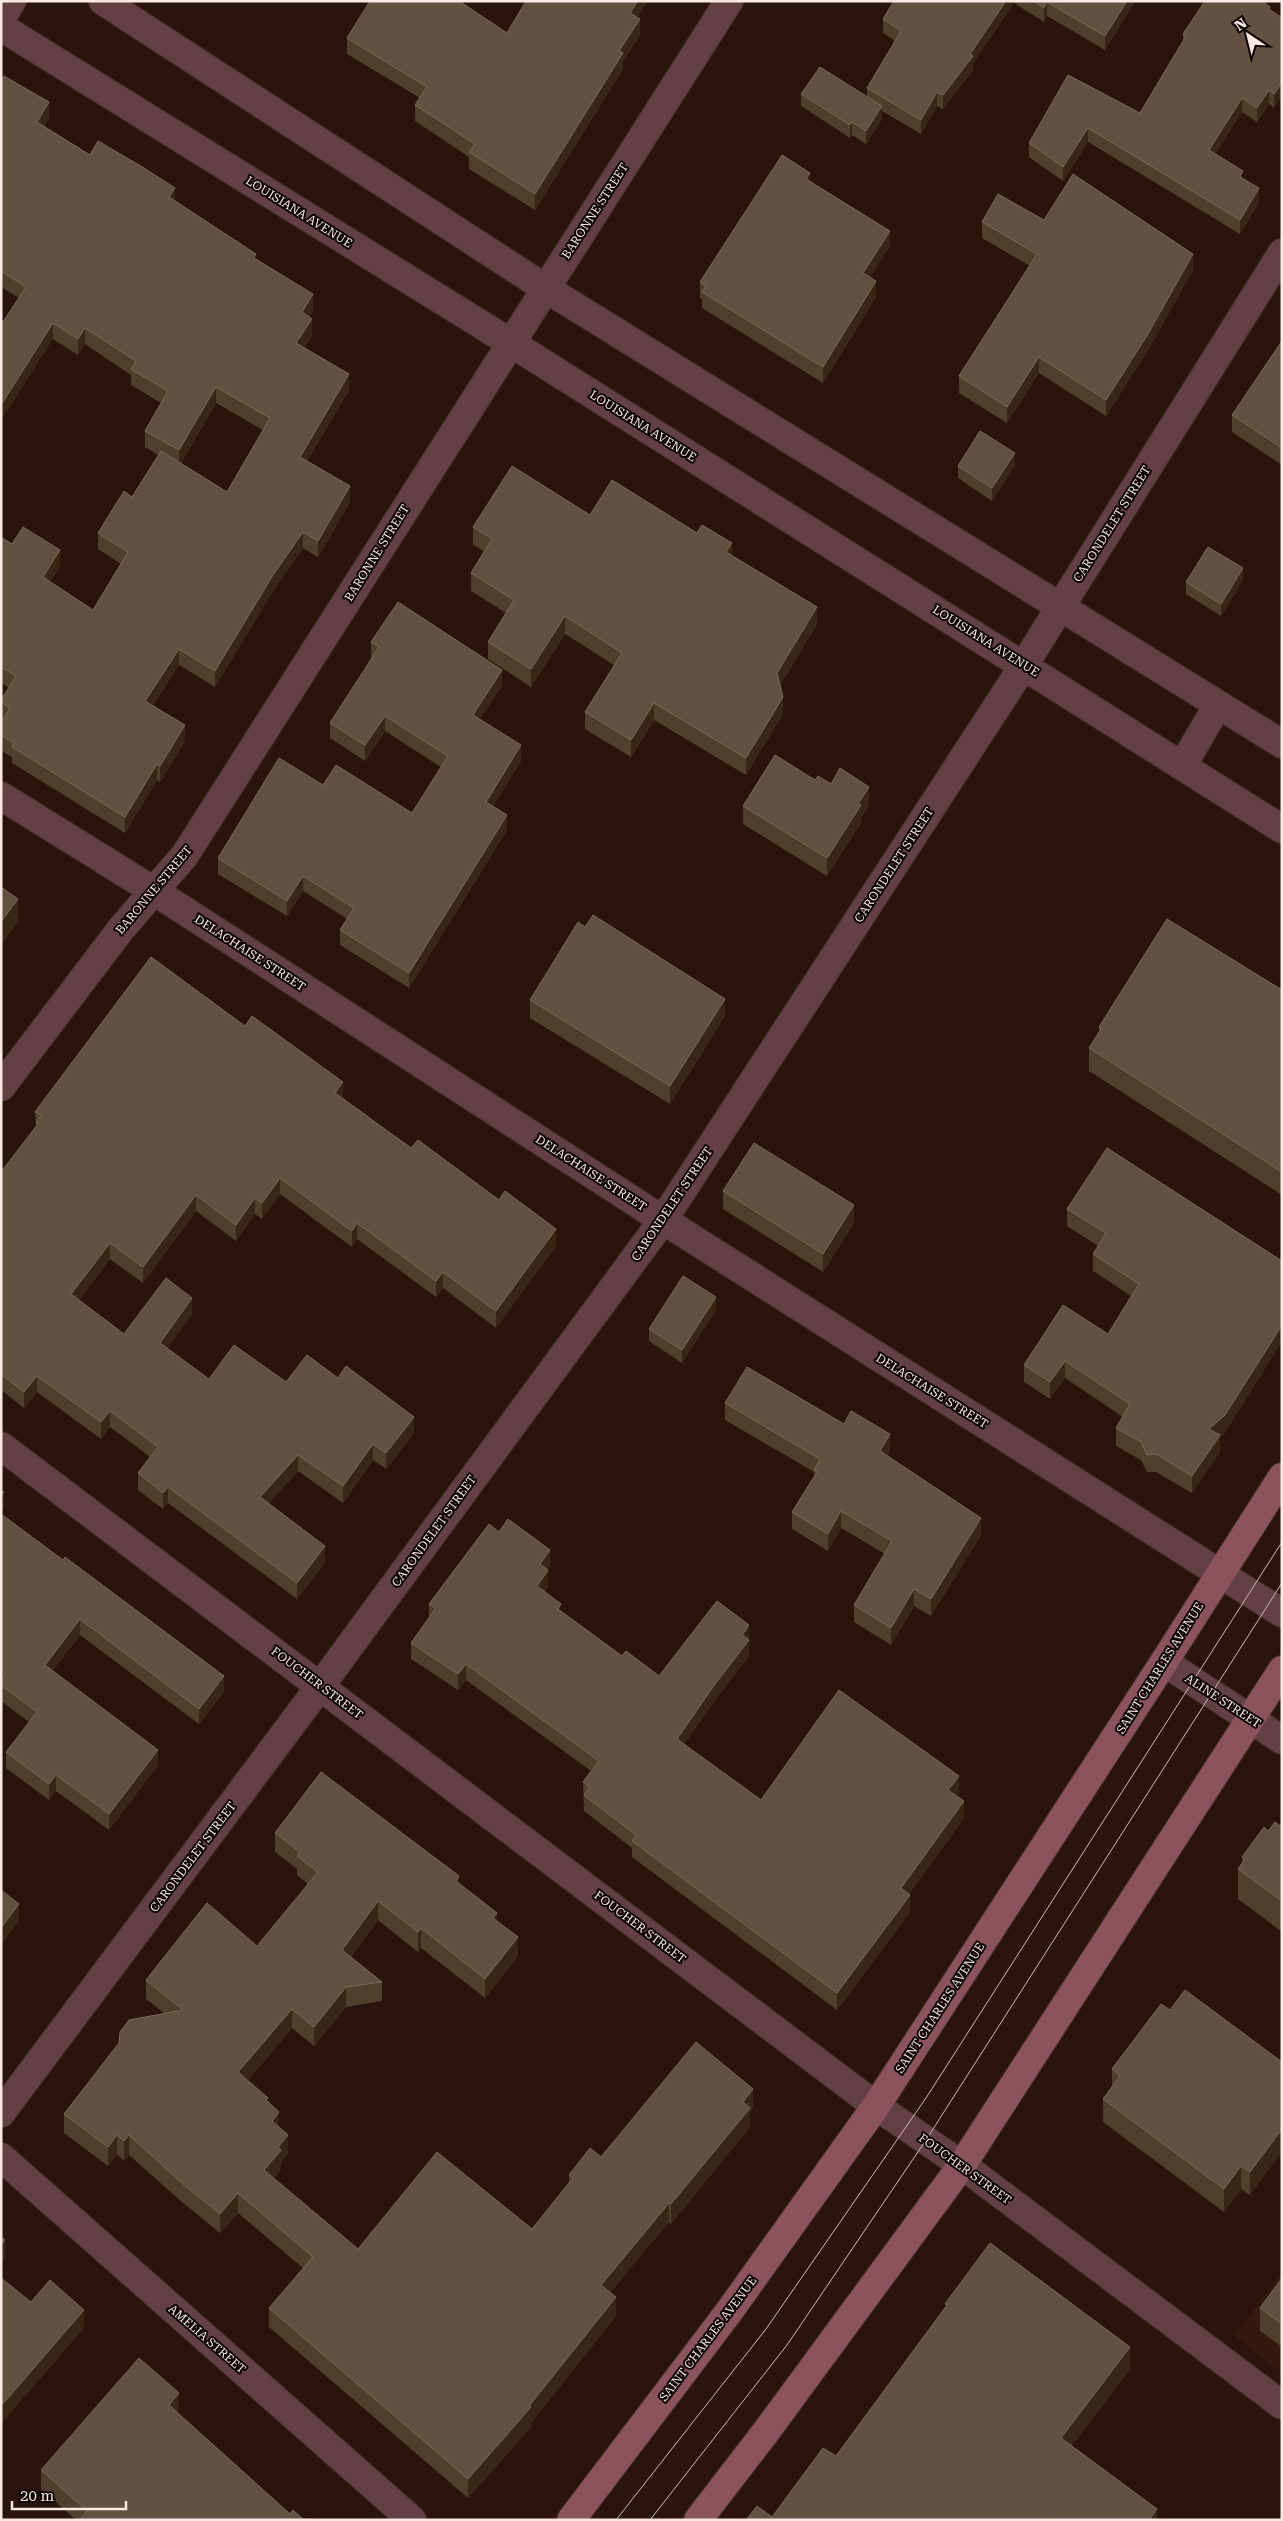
<svg xmlns="http://www.w3.org/2000/svg" width="1283" height="2521" viewBox="0 0 1283 2521" font-family="'Roboto Serif',serif">
  <style>
    .built { fill: #35180e }
    .lines { fill: none; stroke-linecap: round; stroke-linejoin: round }
    .minor-casing { stroke: #432e26; stroke-width: 30 }
    .tertiary-casing { stroke: #432e26; stroke-width: 30 }
    .secondary-casing { stroke: #432e26; stroke-width: 30 }
    .minor { stroke: #624046; stroke-width: 28 }
    .tertiary { stroke: #624046; stroke-width: 28 }
    .secondary { stroke: #8b535e; stroke-width: 28 }
    .tram { stroke: #ccbab3; stroke-width: 1 }
    .wall { fill: #503f2c; fill-rule: evenodd }
    .shaded-wall { fill: #392617 }
    .building { fill: #625140; stroke: #7a6959 }
    .labels { text-anchor: middle; dominant-baseline: central; stroke-width: 4; stroke-linejoin: round; paint-order: stroke }
    .street-label { font-size: 12px; fill: #fbeae4; stroke: #0c0402 }
  </style>
  <rect width="100%" height="100%" fill="#2a140c"/>
  <!-- built -->
  <path class="built" d="M1282 2272V2373L1234 2336Z"/>
  <g class="lines">
    <!-- minor casing -->
    <g class="minor-casing">
      <g id="minor">
        <path d="M1 18 12 1"/>
        <path d="M1 796 154 891 663 1220 1282 1613"/>
        <path d="M1 1087 121 929 185 855 729 1"/>
        <path d="M1 1446 876 2106 962 2165 1282 2405"/>
        <path d="M1164 1662 1282 1740"/>
        <path d="M1 2113 321 1685 663 1220 1024 665 1282 253"/>
        <path d="M1 2157 412 2520"/>
      </g>
    </g>
    <!-- tertiary casing -->
    <g class="tertiary-casing">
      <g id="tertiary">
        <path d="M103 1 545 288 1282 744"/>
        <path d="M1 27 511 343 1282 829"/>
        <path d="M1182 766 1218 705"/>
      </g>
    </g>
    <!-- secondary casing -->
    <g class="secondary-casing">
      <g id="secondary">
        <path d="M571 2520 728 2313 876 2106 1164 1662 1282 1477"/>
        <path d="M698 2520 768 2429 962 2165 1282 1670"/>
      </g>
    </g>
    <!-- minor -->
    <use href="#minor" class="minor"/>
    <!-- tertiary -->
    <use href="#tertiary" class="tertiary"/>
    <!-- secondary -->
    <use href="#secondary" class="secondary"/>
    <!-- tram -->
    <g class="tram">
      <path d="M616 2520 766 2329 926 2098 1282 1542"/>
      <path d="M650 2520 787 2345 926 2140 1282 1583"/>
    </g>
  </g>
  <!-- wall -->
  <g class="wall">
    <path d="M894 1H1135L1105 50 1047 16 1044 22 1014 3 973 63V70L943 109 937 106 921 134 882 111V119L866 144 852 135 850 138 801 106V94L867 97V88L895 41 883 33V19Z"/>
    <path d="M1270 10 1282 18 1274 108 1269 104 1257 122 1242 112 1215 154 1243 178 1259 202 1240 234 1088 142 1063 181 1029 157V143L1140 113 1183 41V34Z"/>
    <path d="M638 17 640 35 623 61V69L535 210 469 169V157L415 121V105L420 98 347 54V38L507 33Z"/>
    <path d="M1 81 49 118 44 126 90 155 175 201 256 260 313 310 309 317 312 335 304 348 349 390 307 461 350 502 318 557 303 548 273 591 215 687 179 665 153 705 185 741 160 782 157 780 125 833 12 763V757L1 751V723L3 720 1 718V700L9 688 1 683V537L12 544 60 566 50 582 93 610 121 564 98 549V533L132 497 158 455 145 447V431L161 403 131 385V375L85 344 78 355 53 339 19 298 1 287ZM216 403 263 430 227 492 181 463Z"/>
    <path d="M810 181 890 246 870 277 876 297 823 383 702 308V299L700 298V282Z"/>
    <path d="M1044 220 1193 270 1148 350 1106 416 1039 373 1007 423 959 393V376L1030 266 982 238V222Z"/>
    <path d="M1282 341V465L1232 432V415Z"/>
    <path d="M1015 465 992 501 958 478V466Z"/>
    <path d="M590 515 732 556 817 624 780 685 783 714 746 775 654 720 631 757 585 729V712L614 665 565 634 531 687 488 659V642L506 613 471 591V573L485 552 473 545V527Z"/>
    <path d="M1243 580 1221 616 1186 594V582Z"/>
    <path d="M371 642 502 685 480 719 521 761 493 806 507 830 409 988 340 945V930L347 919 303 891 287 916 218 874V858L323 785 412 813 441 767 385 731 365 761 330 738V723L372 658 371 657Z"/>
    <path d="M815 780 831 784 869 805 861 818V823L827 876 743 824V806Z"/>
    <path d="M585 927 725 1016 670 1104 530 1018V1000Z"/>
    <path d="M1282 990V1195L1089 1071V1048L1099 1032V1027Z"/>
    <path d="M343 1098 411 1148 556 1246 496 1328 443 1288 436 1297 357 1239 352 1247 280 1194 262 1219 255 1214 236 1241 196 1211 143 1283 110 1259 79 1300 124 1334 192 1314 167 1348 209 1379 286 1382 338 1378 414 1433 386 1469 373 1460 343 1503 298 1471 269 1503 325 1563 297 1599 168 1503 163 1509 138 1490V1473L150 1457 110 1427 101 1439 37 1392 24 1408 1 1390V1172L36 1128 35 1112Z"/>
    <path d="M1107 1148 1225 1433 1220 1437V1452L1192 1493 1156 1472H1147L1141 1460 1116 1446V1428L1123 1417 1065 1378 1050 1399 1024 1382V1365L1108 1334 1131 1296 1093 1271V1254L1098 1246 1067 1226V1209Z"/>
    <path d="M723 1191 854 1223 823 1272 723 1209Z"/>
    <path d="M716 1310 682 1363 649 1341V1329Z"/>
    <path d="M725 1403 890 1451 887 1456 981 1535 931 1616 914 1606 891 1645 854 1622V1605L885 1554 841 1528 828 1551 792 1529V1512L814 1478V1472L725 1420Z"/>
    <path d="M1 1514 224 1692 199 1724 80 1635 52 1671 158 1765 109 1830 56 1791 49 1800 6 1768V1752L29 1722 1 1701Z"/>
    <path d="M499 1532 550 1566 547 1570 548 1587 545 1592 561 1611 622 1656 659 1676 749 1625V1656L715 1700 684 1744 761 1800 959 1792 956 1796 964 1818 909 1894 910 1912 837 2010 632 1857V1848L584 1811 583 1782 591 1771 466 1680 458 1690 411 1659V1643L429 1617V1604Z"/>
    <path d="M1282 1823V1932L1238 1899V1869L1242 1863V1857L1268 1831 1280 1826Z"/>
    <path d="M275 1833 459 1884 497 1921 518 1956 485 1998 421 1948 418 1952 378 1920 351 1957 382 1982V2001L346 2007 314 2046 292 2028 248 2080 268 2101 279 2127 288 2154 281 2162V2169L274 2178 358 2249 532 2229 569 2184V2175L601 2157 753 2108 750 2113V2127L671 2224 669 2222 610 2292 616 2316 531 2423V2427L468 2498 269 2327V2308L303 2268 238 2213 220 2233 183 2203 129 2155 124 2161 117 2154 108 2166 64 2133V2114L119 2043 164 2013 146 1999V1980L257 1946 308 1884 297 1875V1869L275 1852Z"/>
    <path d="M1170 2010 1282 2062 1250 2195 1241 2189 1224 2212 1103 2122V2099L1112 2087V2069Z"/>
    <path d="M1282 2278V2347L1260 2331V2308Z"/>
    <path d="M179 2412 178 2413 290 2514 303 2519 327 2520H76L41 2489V2470Z"/>
  </g>
  <!-- shaded-wall -->
  <g class="shaded-wall">
    <path d="M638 1H648L630 29V13Z"/>
    <path d="M1006 1H1014V3L973 63V70L943 109V95Z"/>
    <path d="M1127 1H1135L1105 50V36Z"/>
    <path d="M1047 2V16L1044 22V8Z"/>
    <path d="M640 19V35L623 61V69L535 210V194L619 51Z"/>
    <path d="M1282 82V96L1274 108V94Z"/>
    <path d="M1269 90V104L1257 122V108Z"/>
    <path d="M937 92V106L921 134V120Z"/>
    <path d="M1242 98V112L1209 164V150Z"/>
    <path d="M49 102V118L37 138V122Z"/>
    <path d="M882 106V119L866 144V131Z"/>
    <path d="M852 122V135L850 138V125Z"/>
    <path d="M1088 128V142L1063 181V167Z"/>
    <path d="M810 173V189L806 179Z"/>
    <path d="M175 188V204L169 197Z"/>
    <path d="M1259 188V202L1240 234V220Z"/>
    <path d="M890 231V246L863 289V273Z"/>
    <path d="M1193 254V270L1148 350 1106 416V400Z"/>
    <path d="M876 281V297L823 383V367Z"/>
    <path d="M313 294V310L302 328V312Z"/>
    <path d="M312 319V335L296 359V343Z"/>
    <path d="M53 323V339L1 421V405Z"/>
    <path d="M85 328V344L78 355V339Z"/>
    <path d="M1039 357V373L1007 423V407Z"/>
    <path d="M349 374V390L300 473V457Z"/>
    <path d="M216 387V403L179 466V450Z"/>
    <path d="M1015 453V465L992 501V488Z"/>
    <path d="M350 486V502L318 557V541Z"/>
    <path d="M303 532V548L273 591 215 687V671L273 575Z"/>
    <path d="M732 543V560L726 552Z"/>
    <path d="M60 550V566L43 593V577Z"/>
    <path d="M1243 568V580L1221 616V604Z"/>
    <path d="M817 607V624L777 690V673Z"/>
    <path d="M565 616V634L531 687V669Z"/>
    <path d="M179 649V665L145 717V701Z"/>
    <path d="M502 670V685L473 730V715Z"/>
    <path d="M783 697V714L746 775V758Z"/>
    <path d="M654 703V720L631 757V740Z"/>
    <path d="M385 716V731L365 761V745Z"/>
    <path d="M185 725V741L160 782V766Z"/>
    <path d="M521 745V761L486 817V802Z"/>
    <path d="M157 764V780L125 833V817Z"/>
    <path d="M869 787V805L861 818V823L827 876V858L858 804Z"/>
    <path d="M507 815V830L409 988V973Z"/>
    <path d="M303 876V891L287 916V901Z"/>
    <path d="M18 899V922L1 945V922Z"/>
    <path d="M725 999V1016L670 1104V1086Z"/>
    <path d="M343 1082V1098L335 1093Z"/>
    <path d="M280 1178V1194L262 1219V1203Z"/>
    <path d="M196 1195V1211L143 1283V1267Z"/>
    <path d="M255 1198V1214L236 1241V1225Z"/>
    <path d="M854 1205V1223L823 1272V1254Z"/>
    <path d="M357 1223V1239L352 1247V1231Z"/>
    <path d="M556 1229V1246L496 1328V1311Z"/>
    <path d="M110 1243V1259L71 1311V1294Z"/>
    <path d="M443 1272V1288L436 1297V1281Z"/>
    <path d="M716 1297V1310L682 1363V1350Z"/>
    <path d="M192 1298V1314L160 1359V1343Z"/>
    <path d="M1282 1325V1342L1225 1433 1220 1437V1452L1192 1493V1476L1209 1429Z"/>
    <path d="M1065 1361V1378L1050 1399V1382Z"/>
    <path d="M37 1376V1392L24 1408V1392Z"/>
    <path d="M110 1411V1427L101 1439V1422Z"/>
    <path d="M414 1417V1433L386 1469V1453Z"/>
    <path d="M890 1434V1451L880 1468V1451Z"/>
    <path d="M373 1444V1460L343 1503V1486Z"/>
    <path d="M298 1455V1471L260 1513V1497Z"/>
    <path d="M168 1487V1503L163 1509V1493Z"/>
    <path d="M4 1492V1508L1 1512V1496Z"/>
    <path d="M841 1511V1528L828 1551V1534Z"/>
    <path d="M981 1518V1535L931 1616V1599Z"/>
    <path d="M325 1546V1563L297 1599V1583Z"/>
    <path d="M550 1550V1566L540 1580V1564Z"/>
    <path d="M548 1570V1587L537 1602V1586Z"/>
    <path d="M914 1589V1606L891 1645V1628Z"/>
    <path d="M80 1619V1635L45 1681V1665Z"/>
    <path d="M749 1625V1656L715 1700 677 1755V1739L742 1635Z"/>
    <path d="M466 1664V1680L458 1690V1674Z"/>
    <path d="M224 1676V1692L199 1724V1709Z"/>
    <path d="M158 1750V1765L109 1830V1814Z"/>
    <path d="M56 1775V1791L49 1800V1784Z"/>
    <path d="M959 1776V1792L948 1807V1790Z"/>
    <path d="M964 1801V1818L901 1905V1888Z"/>
    <path d="M2 1876V1893L1 1894V1877Z"/>
    <path d="M459 1876V1895L456 1881Z"/>
    <path d="M910 1895V1912L837 2010V1993Z"/>
    <path d="M378 1901V1920L342 1969V1950Z"/>
    <path d="M19 1904V1921L1 1945V1928Z"/>
    <path d="M497 1913V1932L493 1918Z"/>
    <path d="M421 1928V1948L418 1952V1932Z"/>
    <path d="M518 1937V1956L485 1998V1979Z"/>
    <path d="M346 1987V2007L314 2046V2027Z"/>
    <path d="M292 2009V2028L238 2092V2072Z"/>
    <path d="M753 2089V2108L750 2113V2127L671 2224V2204Z"/>
    <path d="M279 2112V2131L272 2121Z"/>
    <path d="M1282 2129V2152L1250 2195V2172Z"/>
    <path d="M117 2135V2154L108 2166V2147Z"/>
    <path d="M129 2135V2155L124 2161V2141Z"/>
    <path d="M288 2135V2154L281 2162V2169L264 2190V2170L278 2147Z"/>
    <path d="M1241 2166V2189L1224 2212V2189Z"/>
    <path d="M238 2193V2213L220 2233V2214Z"/>
    <path d="M669 2203V2222L601 2304V2285Z"/>
    <path d="M5 2240V2258L1 2263V2245Z"/>
    <path d="M616 2297V2316L531 2423V2427L468 2498V2479L529 2406Z"/>
    <path d="M84 2310V2328L1 2424V2406Z"/>
    <path d="M1130 2347V2370L1061 2460V2438Z"/>
    <path d="M179 2393V2412L169 2424V2405Z"/>
    <path d="M1157 2509V2520H1149Z"/>
  </g>
  <!-- building -->
  <g class="building">
    <path d="M370 1H459L507 33 526 1H638L630 13 640 19 619 51 623 53 535 194 469 152 475 144 415 105 427 87 347 38Z"/>
    <path d="M894 1H1006L970 54 973 56 943 95 937 92 921 120 867 88 901 31 883 19Z"/>
    <path d="M1034 1H1127L1105 36 1047 2 1044 8Z"/>
    <path d="M1205 1H1262L1270 7 1269 9 1282 18V82L1274 94 1269 90 1257 108 1242 98 1209 150 1243 171 1240 177 1259 188 1240 220 1088 128 1063 167 1029 143 1068 75 1140 113 1186 36 1183 34Z"/>
    <path d="M820 67 882 106 866 131 852 122 850 125 801 94Z"/>
    <path d="M4 76 49 102 37 122 90 155 98 141 144 168 175 188 169 197 256 254 254 258 313 294 302 312 312 319 296 343 349 374 300 457 350 486 318 541 303 532 273 575 215 671 179 649 145 701 185 725 160 766 157 764 125 817 12 747 14 743 1 735V723L10 708 1 702V700L16 676 1 667V537L12 544 23 527 60 550 43 577 93 610 128 552 98 533 124 491 132 497 161 451 227 492 270 418 216 387 179 450 145 431 168 391 131 369 136 361 85 328 78 339 53 323 1 405V325L26 287 1 271V81Z"/>
    <path d="M782 155 810 173 806 179 890 231 863 273 876 281 823 367 702 292 706 286 700 282Z"/>
    <path d="M1073 174 1193 254 1148 334 1106 400 1039 357 1007 407 959 376 1037 254 982 222 998 194 1044 220Z"/>
    <path d="M1282 341V448L1232 415Z"/>
    <path d="M980 431 1015 453 992 488 958 466Z"/>
    <path d="M512 466 590 515 612 480 697 533 702 525 732 543 726 552 817 607 777 673 783 697 746 758 654 703 631 740 585 712 622 653 565 616 531 669 488 642 514 600 471 573 492 539 473 527Z"/>
    <path d="M1208 547 1243 568 1221 604 1186 582Z"/>
    <path d="M398 602 502 670 473 715 521 745 486 802 507 815 409 973 340 930 354 908 303 876 287 901 218 858 279 758 323 785 336 765 412 813 448 756 385 716 365 745 330 723 379 647 371 642Z"/>
    <path d="M775 755 815 780 818 776 831 784 840 768 869 787 858 804 861 805 827 858 743 806Z"/>
    <path d="M1 887 18 899 1 922Z"/>
    <path d="M593 915 725 999 670 1086 530 1000 578 922 585 927Z"/>
    <path d="M1167 919 1282 990V1172L1089 1048 1101 1029 1099 1027Z"/>
    <path d="M151 957 245 1026 252 1016 343 1082 335 1093 411 1148 418 1140 499 1200 505 1191 556 1229 496 1311 443 1272 436 1281 357 1223 352 1231 280 1178 262 1203 255 1198 236 1225 196 1195 143 1267 110 1243 71 1294 124 1334 166 1278 192 1298 160 1343 209 1379 234 1345 286 1382 307 1355 338 1378 346 1366 414 1417 386 1453 373 1444 343 1486 298 1455 260 1497 325 1546 297 1583 168 1487 163 1493 138 1473 158 1447 110 1411 101 1422 37 1376 24 1392 1 1374V1172L38 1124 36 1123 41 1115 35 1112Z"/>
    <path d="M754 1143 854 1205 823 1254 723 1191Z"/>
    <path d="M1107 1148 1282 1261V1325L1225 1415 1209 1429 1220 1435 1192 1476 1156 1454 1147 1455 1141 1442 1116 1428 1130 1404 1065 1361 1050 1382 1024 1365 1063 1305 1108 1334 1139 1284 1093 1254 1106 1233 1067 1209Z"/>
    <path d="M683 1276 716 1297 682 1350 649 1329Z"/>
    <path d="M747 1367 844 1424 851 1411 890 1434 880 1451 981 1518 931 1599 914 1589 891 1628 854 1605 892 1541 841 1511 828 1534 792 1512 817 1472 814 1470 820 1459 725 1403Z"/>
    <path d="M1 1490 4 1492 1 1496Z"/>
    <path d="M1 1514 63 1560 65 1557 224 1676 199 1709 80 1619 45 1665 158 1750 109 1814 56 1775 49 1784 6 1752 37 1712 1 1685V1678L5 1673 1 1670Z"/>
    <path d="M508 1519 550 1550 540 1564 548 1570 537 1586 561 1604 558 1609 622 1656 626 1651 659 1676 717 1601 749 1625 742 1635 749 1640 715 1684 677 1739 761 1800 839 1690 959 1776 948 1790 964 1801 901 1888 910 1895 837 1993 632 1841 636 1835 584 1795 590 1787 583 1782 599 1761 466 1664 458 1674 411 1643 436 1608 429 1604 489 1524 499 1532Z"/>
    <path d="M321 1772 459 1876 456 1881 497 1913 493 1918 518 1937 485 1979 421 1928 418 1932 378 1901 342 1950 382 1982 346 1987 314 2027 292 2009 238 2072 268 2098 266 2100 279 2112 272 2121 288 2135 278 2147 281 2150 264 2170 358 2249 437 2152 532 2229 573 2178 569 2175 590 2148 601 2157 696 2042 753 2089 743 2102 750 2108 671 2204 669 2203 601 2285 616 2297 529 2406 531 2407 468 2479 269 2308 313 2257 238 2193 220 2214 183 2184 129 2135 124 2141 117 2135 108 2147 64 2114 119 2043 120 2032 129 2020 183 2010 146 1980 207 1903 257 1946 318 1872 297 1856 300 1852 275 1833Z"/>
    <path d="M1275 1822 1280 1826 1282 1823V1901L1238 1869 1245 1859 1242 1857 1264 1827 1268 1831Z"/>
    <path d="M1 1890 19 1904 1 1928Z"/>
    <path d="M1185 1990 1282 2062V2129L1250 2172 1241 2166 1224 2189 1103 2099 1120 2076 1112 2069 1161 2004 1170 2010Z"/>
    <path d="M1 2237 5 2240 1 2245Z"/>
    <path d="M990 2243 1130 2347 1061 2438 1157 2509 1149 2520H1056L1052 2517 1050 2520H746L757 2506 772 2517 823 2448 836 2456 947 2305 945 2304Z"/>
    <path d="M1 2278 31 2302 50 2280 84 2310 1 2406Z"/>
    <path d="M1282 2278V2324L1260 2308Z"/>
    <path d="M139 2358 179 2393 169 2405 290 2514 293 2510 303 2519 327 2520H79L87 2511 41 2470Z"/>
  </g>
  <g class="labels">
    <!-- street labels -->
    <g class="street-label">
      <text transform="translate(595 211) rotate(-57)">BARONNE STREET</text>
      <text transform="translate(299 212) rotate(32)">LOUISIANA AVENUE</text>
      <text transform="translate(643 426) rotate(32)">LOUISIANA AVENUE</text>
      <text transform="translate(1112 524) rotate(-58)">CARONDELET STREET</text>
      <text transform="translate(377 553) rotate(-58)">BARONNE STREET</text>
      <text transform="translate(986 641) rotate(32)">LOUISIANA AVENUE</text>
      <text transform="translate(894 865) rotate(-57)">CARONDELET STREET</text>
      <text transform="translate(154 890) rotate(-50)">BARONNE STREET</text>
      <text transform="translate(250 953) rotate(33)">DELACHAISE STREET</text>
      <text transform="translate(591 1173) rotate(33)">DELACHAISE STREET</text>
      <text transform="translate(672 1204) rotate(-56)">CARONDELET STREET</text>
      <text transform="translate(932 1391) rotate(32)">DELACHAISE STREET</text>
      <text transform="translate(434 1531) rotate(-54)">CARONDELET STREET</text>
      <text transform="translate(1160 1668) rotate(-58)">SAINT CHARLES AVENUE</text>
      <text transform="translate(317 1683) rotate(37)">FOUCHER STREET</text>
      <text transform="translate(1223 1701) rotate(33)">ALINE STREET</text>
      <text transform="translate(193 1857) rotate(-53)">CARONDELET STREET</text>
      <text transform="translate(640 1927) rotate(37)">FOUCHER STREET</text>
      <text transform="translate(940 2008) rotate(-57)">SAINT CHARLES AVENUE</text>
      <text transform="translate(965 2169) rotate(36)">FOUCHER STREET</text>
      <text transform="translate(207 2339) rotate(41)">AMELIA STREET</text>
      <text transform="translate(708 2339) rotate(-53)">SAINT CHARLES AVENUE</text>
    </g>
  </g>
  <!-- border -->
  <rect width="1283" height="2521" fill="none" stroke="#fbeae4" stroke-width="5"/>
  <!-- north arrow -->
  <g transform="translate(1248 35) rotate(325)" stroke="#0c0402" stroke-width="4" paint-order="stroke">
  <path d="M0-4L9 19L0 12L-9 19Z" fill="#fbeae4"/>
  <text y="-8" font-size="14" font-weight="bold" text-anchor="middle" fill="#fbeae4">N</text>
  </g>
  <!-- scale -->
  <path d="M12 2501v8h114v-8" fill="none" stroke="#fbeae4" stroke-width="2.5"/>
  <text x="20" y="2501" font-size="15" fill="#fbeae4" stroke="#0c0402" stroke-width="4" paint-order="stroke">20 m</text>
</svg>
